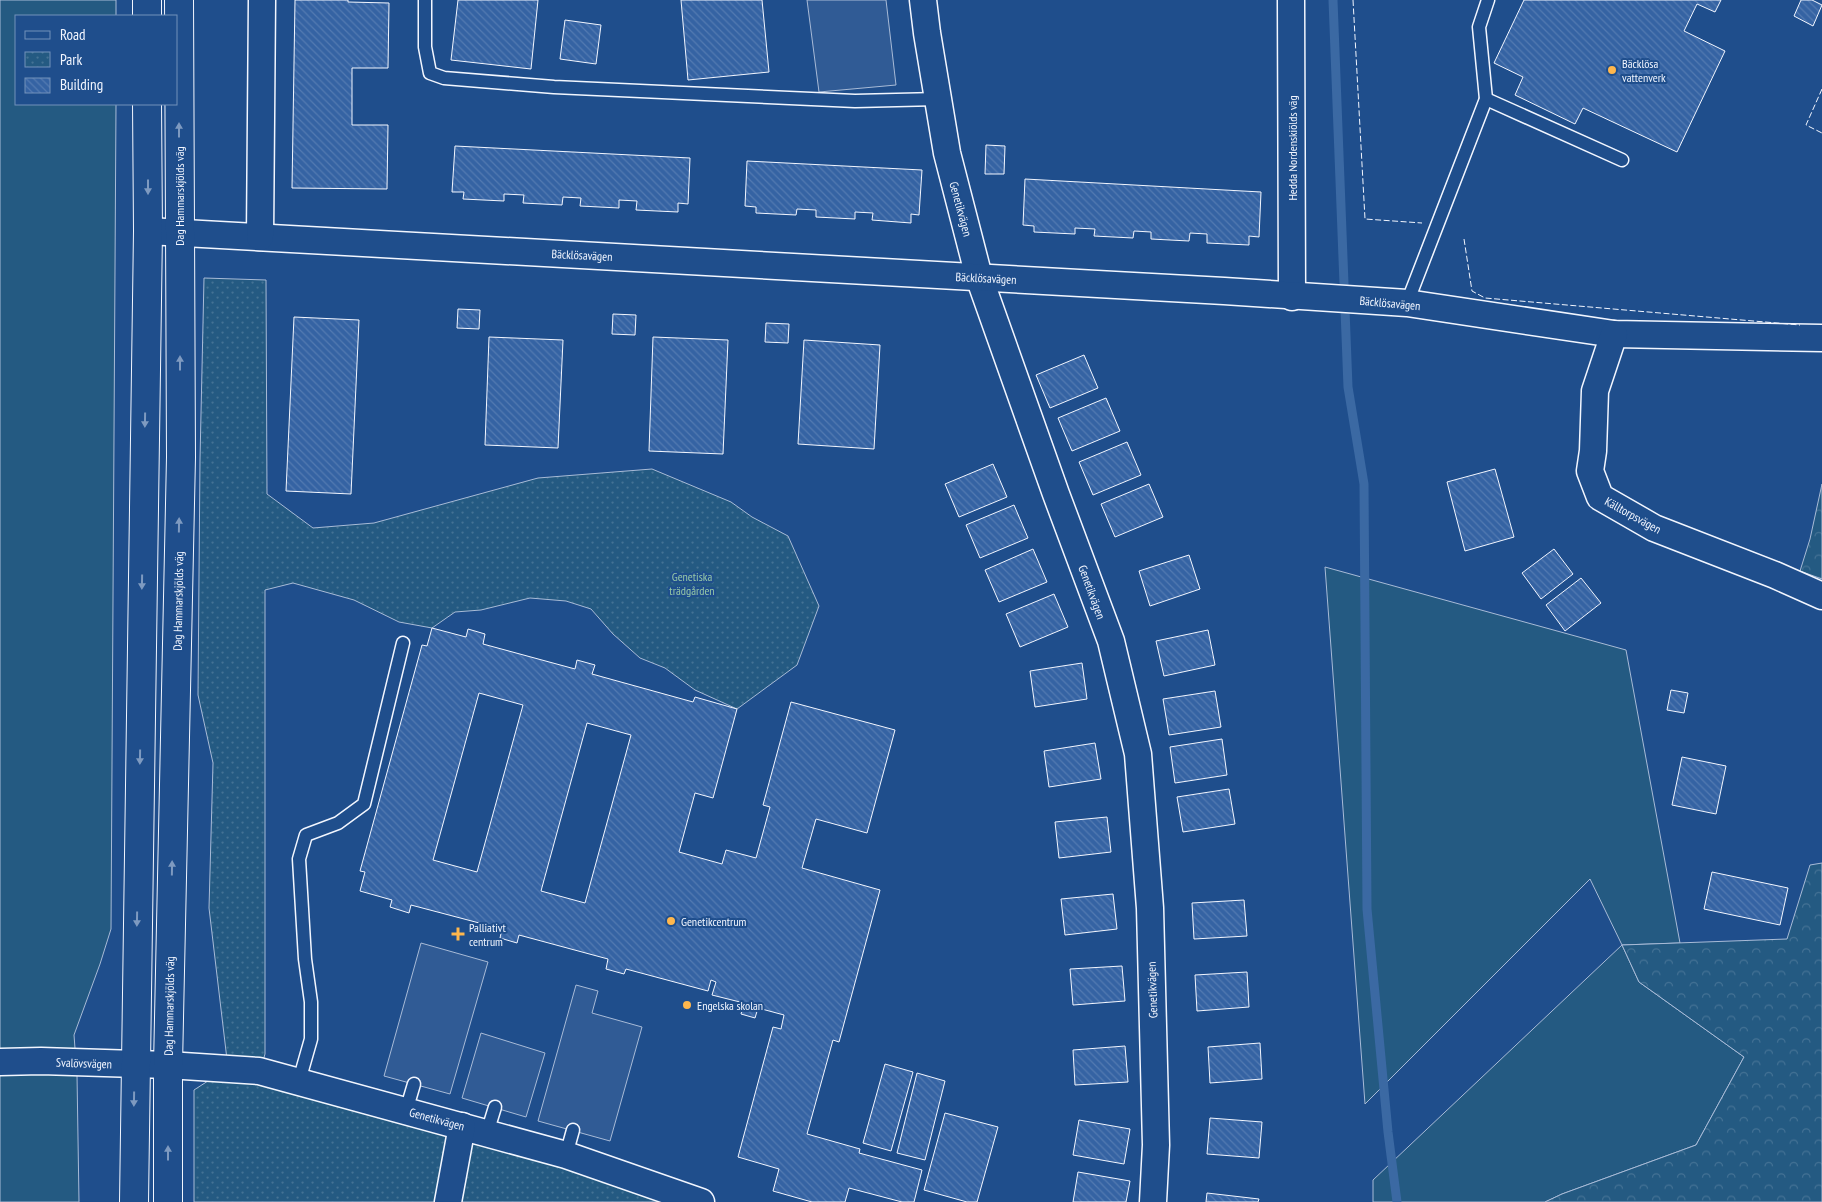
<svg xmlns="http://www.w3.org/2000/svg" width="1822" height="1202" viewBox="0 0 1822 1202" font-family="'PT Sans Narrow',sans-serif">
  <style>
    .green { fill: #245a82; stroke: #a8bbd7 }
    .forest { fill: url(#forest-crowns); stroke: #a8bbd7 }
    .park { fill: url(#park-dots); stroke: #a8bbd7 }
    .parking { fill: #305b95; stroke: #a8bbd7 }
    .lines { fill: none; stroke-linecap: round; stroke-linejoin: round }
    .stream { stroke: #3b69a3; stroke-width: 9 }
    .building { fill: url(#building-back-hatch); stroke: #f2f6ff; fill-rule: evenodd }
    .service-casing { stroke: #f2f6ff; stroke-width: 15 }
    .minor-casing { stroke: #f2f6ff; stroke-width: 29 }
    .secondary-casing { stroke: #f2f6ff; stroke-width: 30 }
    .service { stroke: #1f4e8c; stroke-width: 12 }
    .minor { stroke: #1f4e8c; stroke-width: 26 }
    .secondary { stroke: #1f4e8c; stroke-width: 28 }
    .fence { stroke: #f2f6ff; stroke-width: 1; stroke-dasharray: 6 2.5; stroke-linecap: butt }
    .oneway { fill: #7e9ac0 }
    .poi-dot { fill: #ffb74d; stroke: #1f4e8c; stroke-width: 2 }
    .labels { text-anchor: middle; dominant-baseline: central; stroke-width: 4; stroke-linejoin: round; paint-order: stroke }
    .poi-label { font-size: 12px; fill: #f2f6ff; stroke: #1f4e8c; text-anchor: start }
    .street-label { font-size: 12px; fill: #f2f6ff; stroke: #1f4e8c }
    .park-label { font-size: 12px; fill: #97c8a6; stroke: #1f4e8c }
  </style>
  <defs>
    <pattern id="forest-crowns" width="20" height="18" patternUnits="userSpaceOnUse" patternTransform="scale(1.25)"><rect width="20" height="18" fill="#245a82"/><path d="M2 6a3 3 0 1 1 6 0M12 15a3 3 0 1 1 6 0" fill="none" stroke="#447295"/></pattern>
    <pattern id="park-dots" width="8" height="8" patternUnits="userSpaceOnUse" patternTransform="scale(1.25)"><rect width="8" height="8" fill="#245a82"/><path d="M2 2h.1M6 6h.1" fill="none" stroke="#447295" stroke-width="1.8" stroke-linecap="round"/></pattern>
    <pattern id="building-back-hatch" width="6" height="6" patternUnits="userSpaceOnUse" patternTransform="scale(1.25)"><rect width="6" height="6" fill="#3563a3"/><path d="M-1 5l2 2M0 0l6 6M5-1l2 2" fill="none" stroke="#537ab1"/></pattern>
  </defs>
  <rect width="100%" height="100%" fill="#1f4e8c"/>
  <!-- green -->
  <g class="green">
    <path d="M0 0H116V16H16V104H116L111 929 100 964 74 1035 77 1075 79 1202H0Z"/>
    <path d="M1325 567 1626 650 1680 943 1622 945 1639 982 1744 1057 1696 1145 1562 1194 1545 1202H1373V1180L1622 945 1590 879 1365 1104Z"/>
  </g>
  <!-- forest -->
  <g class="forest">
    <path d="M1822 484V579L1800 571 1810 539Z"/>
    <path d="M1822 863V1202H1545L1562 1194 1696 1145 1744 1057 1639 982 1622 945 1787 939 1810 865Z"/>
  </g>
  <!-- park -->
  <path class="park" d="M204 278 266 280 267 494 313 528 374 523 538 478 652 469 731 502 752 517 788 536 819 606 797 665 737 709 695 690 665 668 640 658 613 634 591 609 566 601 530 598 481 610 455 612 432 628 399 622 354 600 293 583 265 590V1054L260 1071 701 1202H194V1090L228 1068 209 908 213 763 198 695 200 459Z"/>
  <!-- parking -->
  <g class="parking">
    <path d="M807 0H886L896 85 819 92Z"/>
    <path d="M421 943 488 962 450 1094 384 1076Z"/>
    <path d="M576 985 598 991 592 1013 642 1027 610 1141 538 1121Z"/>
    <path d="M481 1033 545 1053 526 1117 462 1098Z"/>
  </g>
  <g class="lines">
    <!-- stream -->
    <path class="stream" d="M1333 0 1348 387 1364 484 1367 909 1388 1132 1397 1202"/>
  </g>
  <!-- building -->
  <g class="building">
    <path d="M295 0H348V2L389 3 388 68H352V125H388L387 189 292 188Z"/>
    <path d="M458 0H538L531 69 451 60Z"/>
    <path d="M681 0H762L769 72 688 80Z"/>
    <path d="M1524 0H1721L1715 12 1697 4 1684 31 1725 51 1677 152 1583 108 1575 124 1515 95 1523 77 1494 63Z"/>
    <path d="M1801 0H1812L1822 5 1813 26 1794 16Z"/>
    <path d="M565 20 601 25 596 64 560 59Z"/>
    <path d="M986 145 1005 146 1004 174H985Z"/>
    <path d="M455 146 690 158 688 204 678 203V212L636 210 637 201 619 200V208L580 206 581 198 563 197 562 205 523 203 524 195 504 194V201L463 199 464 192H452Z"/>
    <path d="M747 161 922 170 919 215 911 214V223L872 220 873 213 855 212V219L816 217V210L797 209 796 215 756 213V207L745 206Z"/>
    <path d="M1025 179 1261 192 1259 237 1249 236V245L1207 243V234L1190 233 1189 241 1151 239V232L1134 231 1133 238 1094 236 1095 229 1075 228V234L1034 232V226L1023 225Z"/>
    <path d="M458 309 480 310 479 329 457 328Z"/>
    <path d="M613 314 636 315 635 335 612 334Z"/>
    <path d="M294 317 359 320 351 494 286 491Z"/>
    <path d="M766 323 789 324 788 343 765 342Z"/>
    <path d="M489 337 563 340 558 448 485 445Z"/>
    <path d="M653 337 728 340 723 454 649 451Z"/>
    <path d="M804 340 880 345 874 449 798 444Z"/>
    <path d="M1084 355 1098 388 1050 408 1036 375Z"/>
    <path d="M1106 398 1120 431 1072 451 1058 418Z"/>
    <path d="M1127 442 1141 475 1093 495 1079 462Z"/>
    <path d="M993 464 1007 497 959 517 945 484Z"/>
    <path d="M1495 469 1514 537 1465 551 1447 482Z"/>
    <path d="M1149 484 1163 517 1115 537 1101 504Z"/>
    <path d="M1014 505 1028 538 980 558 966 525Z"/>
    <path d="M1033 549 1047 582 999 602 985 570Z"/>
    <path d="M1554 549 1573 574 1541 599 1522 573Z"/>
    <path d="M1189 555 1200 589 1150 606 1139 571Z"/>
    <path d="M1581 578 1601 603 1565 631 1546 605Z"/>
    <path d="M1054 594 1068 627 1020 647 1006 614Z"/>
    <path d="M432 628 466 637 468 629 485 634 483 644 575 669 577 660 595 665 592 674 693 702 695 697 737 709 713 798 695 793 679 852 722 864 726 850 756 858 770 807 763 805 791 702 895 730 867 833 816 819 802 868 880 890 839 1042 833 1040 807 1134 860 1149 859 1153 922 1170 914 1202H902L849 1188 845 1202H812L773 1191 779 1169 738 1157 773 1027 781 1029 784 1015 758 1008 755 1018 741 1014 744 1003 712 995 716 982 711 980 708 991 626 969 624 974 606 969 608 959 519 935 517 943 500 938 502 929 411 905 409 913 390 907 392 900 360 891 365 872 360 871 422 645 427 646ZM479 693 523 705 477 872 433 860ZM587 723 631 735 585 903 541 891Z"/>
    <path d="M1208 630 1215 665 1164 676 1156 641Z"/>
    <path d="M1082 663 1087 699 1035 707 1030 671Z"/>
    <path d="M1671 690 1688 693 1684 713 1667 710Z"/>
    <path d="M1215 691 1221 727 1169 735 1163 699Z"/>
    <path d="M1222 739 1227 775 1175 783 1170 747Z"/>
    <path d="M1095 743 1101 779 1049 787 1044 751Z"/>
    <path d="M1682 757 1726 766 1716 814 1672 805Z"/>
    <path d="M1229 789 1235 824 1183 832 1177 797Z"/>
    <path d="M1107 817 1111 852 1059 858 1055 822Z"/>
    <path d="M1712 872 1788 888 1780 925 1704 909Z"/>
    <path d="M1113 894 1117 929 1065 935 1061 899Z"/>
    <path d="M1244 900 1247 936 1194 939 1192 903Z"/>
    <path d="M1122 966 1125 1001 1073 1005 1070 969Z"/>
    <path d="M1247 972 1249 1007 1197 1011 1195 975Z"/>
    <path d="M1260 1043 1262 1079 1210 1083 1208 1047Z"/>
    <path d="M1125 1046 1128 1082 1075 1085 1073 1050Z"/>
    <path d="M885 1064 913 1072 891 1151 863 1143Z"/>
    <path d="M917 1073 945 1081 925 1160 897 1153Z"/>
    <path d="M945 1113 998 1127 977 1202H967L924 1190Z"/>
    <path d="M1210 1118 1262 1122 1259 1158 1207 1154Z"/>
    <path d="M1079 1120 1130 1129 1124 1164 1073 1155Z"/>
    <path d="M1078 1172 1130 1181 1126 1202H1073Z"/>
    <path d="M1207 1193 1259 1199 1258 1202H1206Z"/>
  </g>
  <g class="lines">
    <!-- service casing -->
    <g class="service-casing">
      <g id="service">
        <path d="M425 0V47L430 73 444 78 554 87 855 101 938 99"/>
        <path d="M1486 99 1622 160"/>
        <path d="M1407 303 1486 99 1479 27 1488 0"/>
        <path d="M299 1081 311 1039V1002L305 959 299 859 306 835 338 823 364 804 403 643"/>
        <path d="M406 1111 414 1084"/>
        <path d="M487 1133 495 1107"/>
        <path d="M566 1155 573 1130"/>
      </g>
    </g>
    <!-- minor casing -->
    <g class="minor-casing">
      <g id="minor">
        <path d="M923 0 927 33 947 153 979 277 1056 494 1111 641 1138 754 1150 908 1156 1145 1153 1202"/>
        <path d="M1291 0 1292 297"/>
        <path d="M148 231 1224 291 1407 303 1614 334 1822 338"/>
        <path d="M260 237 262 0"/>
        <path d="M1614 334 1595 391 1593 451 1590 471 1600 497 1654 528 1775 575 1822 596"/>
        <path d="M0 1062 41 1061 168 1065 259 1071 566 1155 701 1202"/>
        <path d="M448 1202 462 1126"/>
      </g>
    </g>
    <!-- secondary casing -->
    <g class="secondary-casing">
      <g id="secondary">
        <path d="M147 0V16"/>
        <path d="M134 1202 148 231 147 104"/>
        <path d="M168 1202V1065L181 457 179 0"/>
      </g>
    </g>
    <!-- service -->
    <use href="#service" class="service"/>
    <!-- minor -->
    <use href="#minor" class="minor"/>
    <!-- secondary -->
    <use href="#secondary" class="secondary"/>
    <!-- fence -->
    <g class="fence">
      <path d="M1353 0 1365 219 1422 223"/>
      <path d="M1822 89 1806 125 1822 133"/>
      <path d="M1464 239 1472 291 1485 298 1800 325"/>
    </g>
  </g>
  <!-- one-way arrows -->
  <defs><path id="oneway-solid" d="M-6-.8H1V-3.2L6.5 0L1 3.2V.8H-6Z" transform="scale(1.25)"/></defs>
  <g class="oneway">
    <use href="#oneway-solid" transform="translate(179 130) rotate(-90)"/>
    <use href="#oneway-solid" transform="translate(148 187) rotate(90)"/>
    <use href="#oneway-solid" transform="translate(180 363) rotate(-90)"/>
    <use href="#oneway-solid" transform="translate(145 420) rotate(91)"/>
    <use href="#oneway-solid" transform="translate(179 525) rotate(-89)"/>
    <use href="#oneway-solid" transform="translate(142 582) rotate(91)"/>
    <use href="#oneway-solid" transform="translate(140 757) rotate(91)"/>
    <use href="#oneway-solid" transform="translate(172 868) rotate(-89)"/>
    <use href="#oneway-solid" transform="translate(137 919) rotate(91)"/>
    <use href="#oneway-solid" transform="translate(134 1099) rotate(91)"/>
    <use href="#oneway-solid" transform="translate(168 1153) rotate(-90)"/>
  </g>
  <!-- markers -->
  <g class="poi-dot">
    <circle cx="1612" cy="70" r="5"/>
    <circle cx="671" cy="921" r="5"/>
    <path d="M455.5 926.5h5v5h5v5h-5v5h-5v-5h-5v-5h5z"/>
    <circle cx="687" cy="1005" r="5"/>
  </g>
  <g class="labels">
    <!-- poi labels -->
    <g class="poi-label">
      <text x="1622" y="63">Bäcklösa<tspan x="1622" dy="14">vattenverk</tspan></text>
      <text x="681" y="921">Genetikcentrum</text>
      <text x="469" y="927">Palliativt<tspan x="469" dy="14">centrum</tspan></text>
      <text x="697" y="1005">Engelska skolan</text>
    </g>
    <!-- street labels -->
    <g class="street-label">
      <text transform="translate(1292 148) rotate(-90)">Hedda Nordenskiölds väg</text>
      <text transform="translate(179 196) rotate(-90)">Dag Hammarskjölds väg</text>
      <text transform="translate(961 209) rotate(75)">Genetikvägen</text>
      <text transform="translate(582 255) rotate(3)">Bäcklösavägen</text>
      <text transform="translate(986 278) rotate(3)">Bäcklösavägen</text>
      <text transform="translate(1390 303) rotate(5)">Bäcklösavägen</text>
      <text transform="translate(1633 515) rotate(29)">Källtorpsvägen</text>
      <text transform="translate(1092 592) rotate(70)">Genetikvägen</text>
      <text transform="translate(178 601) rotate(-89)">Dag Hammarskjölds väg</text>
      <text transform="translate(1152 990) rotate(-92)">Genetikvägen</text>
      <text transform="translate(169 1006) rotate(-89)">Dag Hammarskjölds väg</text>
      <text transform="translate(84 1063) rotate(2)">Svalövsvägen</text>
      <text transform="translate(437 1119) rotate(15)">Genetikvägen</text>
    </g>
    <!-- park labels -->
    <g class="park-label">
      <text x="692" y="576">Genetiska<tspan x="692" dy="14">trädgården</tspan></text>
    </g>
  </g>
  <!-- legend -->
  <rect x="15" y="15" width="162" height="90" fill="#1f4e8c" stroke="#7391ba"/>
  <rect x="25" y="31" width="25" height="8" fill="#1f4e8c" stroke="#7391ba"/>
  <text x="60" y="40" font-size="15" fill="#f2f6ff">Road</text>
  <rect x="25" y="52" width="25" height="15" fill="url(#park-dots)" stroke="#7391ba"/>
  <text x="60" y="65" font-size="15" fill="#f2f6ff">Park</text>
  <rect x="25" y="78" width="25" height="15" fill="url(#building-back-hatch)" stroke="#7391ba"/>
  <text x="60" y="90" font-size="15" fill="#f2f6ff">Building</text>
</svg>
